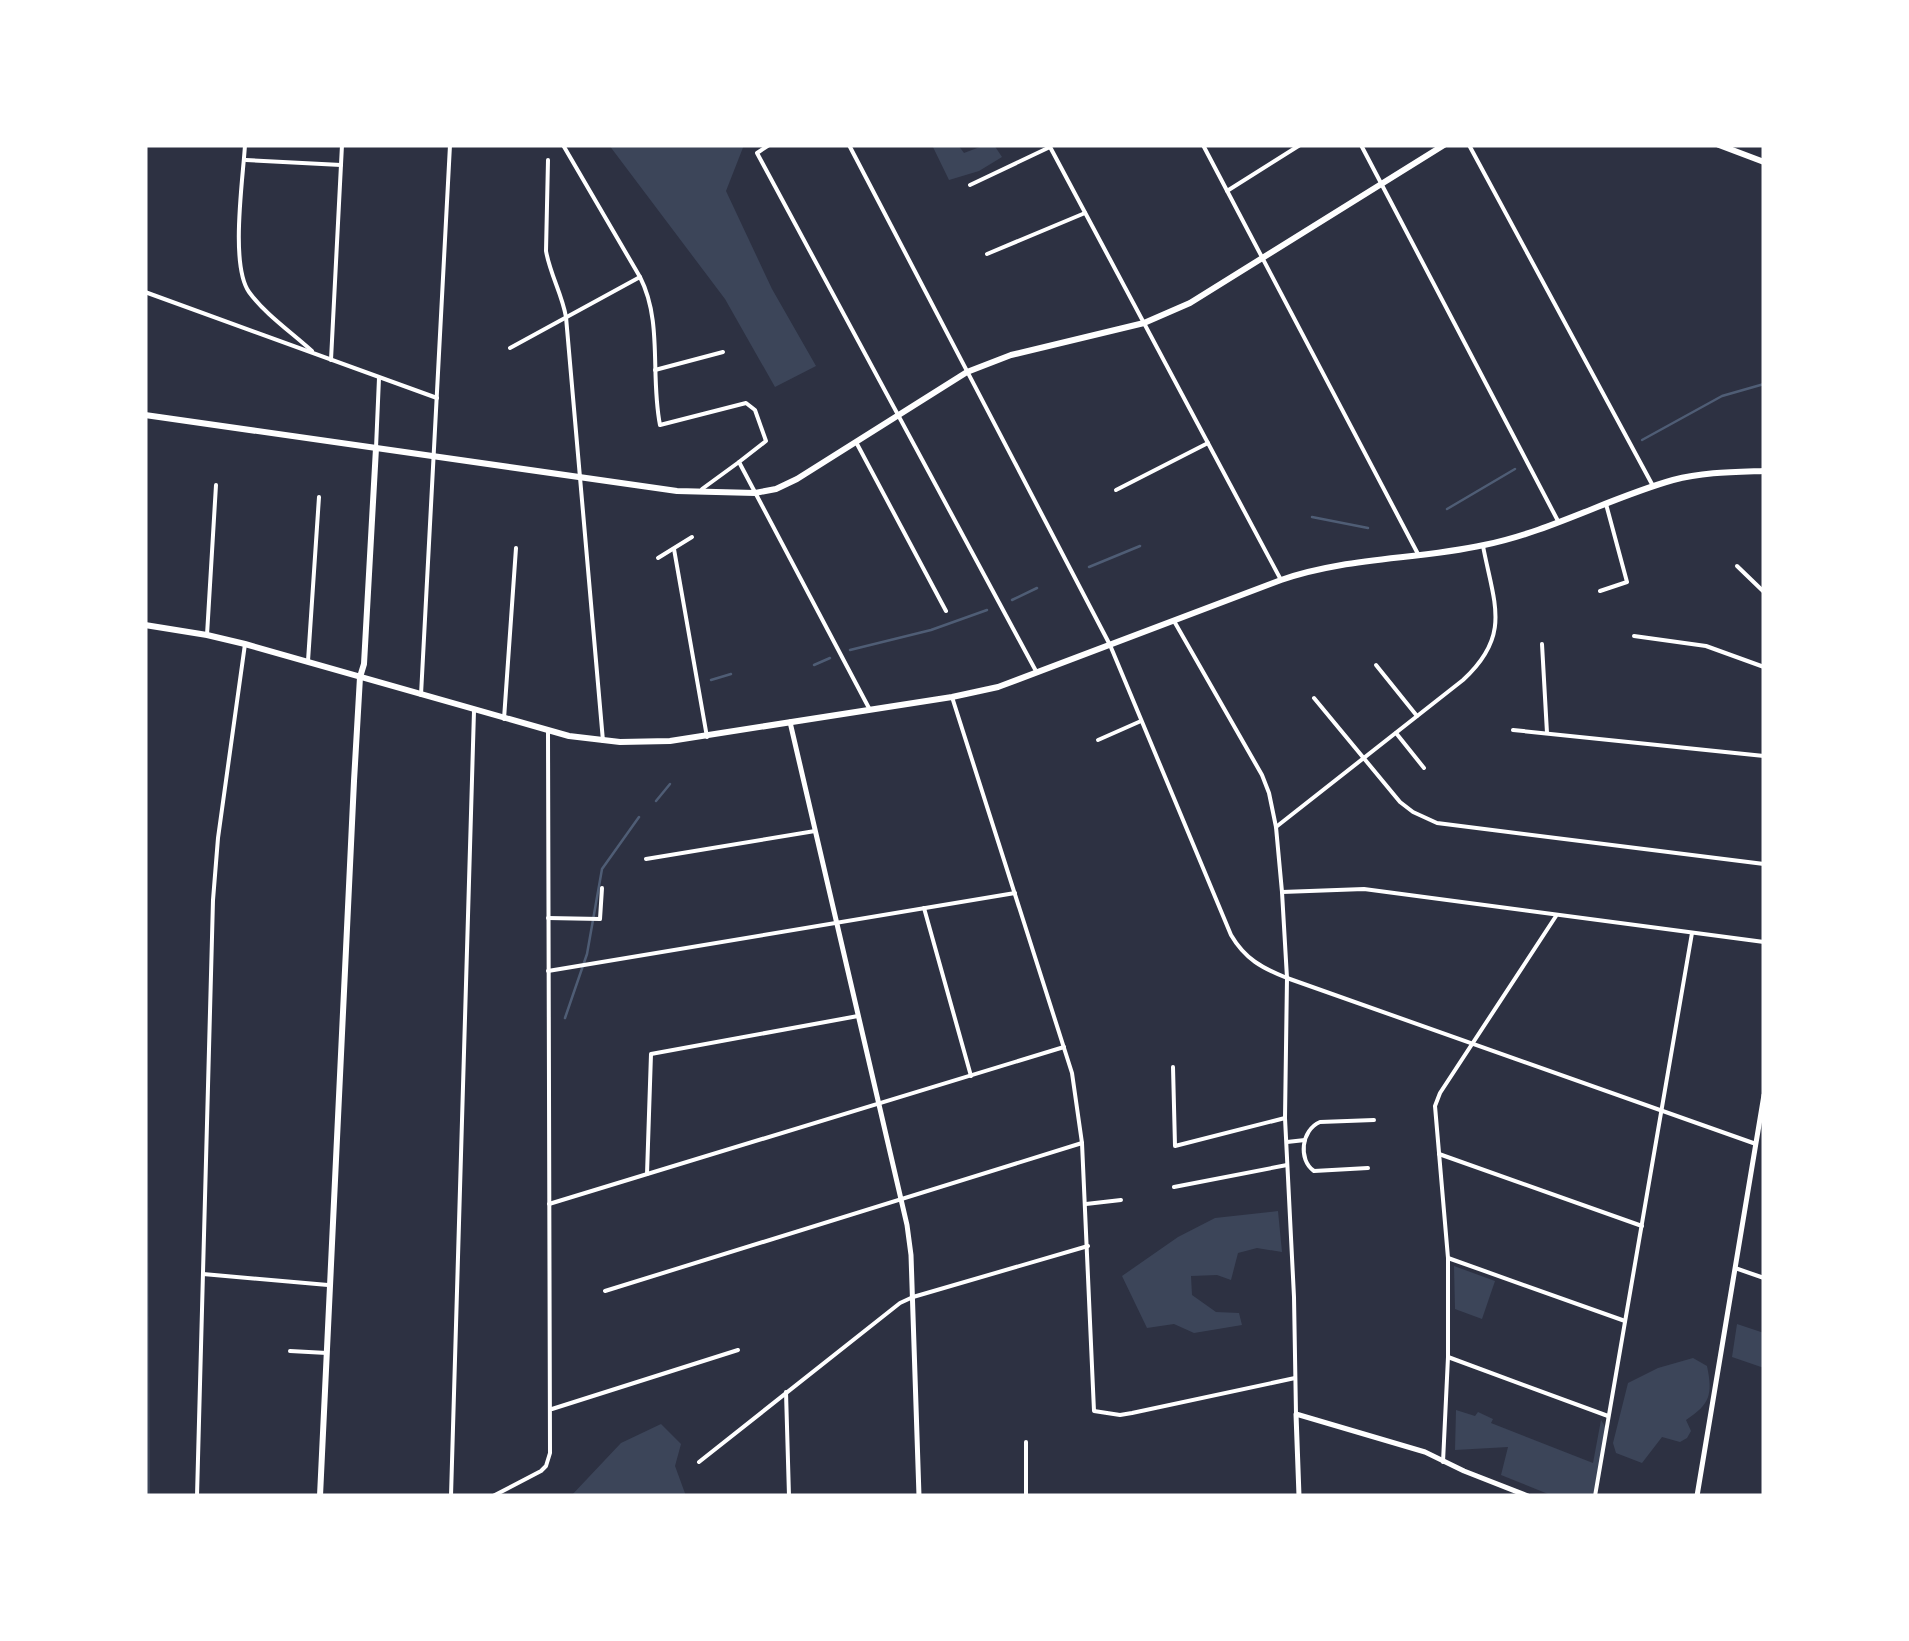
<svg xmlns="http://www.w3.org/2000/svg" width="1909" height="1641" viewBox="0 0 1909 1641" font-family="'DejaVu Sans',sans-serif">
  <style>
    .green { fill: #3c4559 }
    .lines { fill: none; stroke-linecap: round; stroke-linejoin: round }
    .stream { stroke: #4f5d75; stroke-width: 2.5 }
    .minor { stroke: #fff; stroke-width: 4 }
    .tertiary { stroke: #fff; stroke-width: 5 }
    .secondary { stroke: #fff; stroke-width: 6 }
    .primary { stroke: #fff; stroke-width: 6 }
  </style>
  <rect width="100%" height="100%" fill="#2d3142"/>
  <!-- green -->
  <g class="green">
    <path d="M609 145H744L726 191 772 289 816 366 775 387 725 299Z"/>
    <path d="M932 145H958L964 153 985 145H994L1002 157 979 171 949 180Z"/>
    <path d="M145 795H146L150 1496H145Z"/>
    <path d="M1278 1211 1282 1252 1257 1248 1238 1253 1231 1280 1217 1275 1191 1276 1192 1295 1216 1312 1239 1313 1242 1325 1194 1333 1174 1324 1147 1328 1122 1276 1178 1237 1215 1218Z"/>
    <path d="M1454 1266 1495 1281 1482 1319 1455 1309Z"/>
    <path d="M1737 1324 1764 1333V1368L1732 1357Z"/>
    <path d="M1693 1358 1707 1366C1713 1395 1710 1404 1686 1420L1691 1431 1687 1438 1680 1442 1662 1437 1642 1463 1616 1453 1613 1443 1628 1383 1658 1368Z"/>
    <path d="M1456 1410 1475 1416 1478 1412 1493 1419 1491 1423 1593 1463 1601 1420 1606 1428 1593 1496H1553L1501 1475 1508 1447 1455 1450Z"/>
    <path d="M661 1424 681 1444 675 1466 686 1496H571L621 1443Z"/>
  </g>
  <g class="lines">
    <!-- stream -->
    <g class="stream">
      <path d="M1642 440 1722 396 1764 384"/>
      <path d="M1447 509 1515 469"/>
      <path d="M1312 517 1368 528"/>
      <path d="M1089 567 1140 546"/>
      <path d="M1012 600 1037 588"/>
      <path d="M850 650 931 630 987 610"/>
      <path d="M814 665 830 658"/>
      <path d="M711 680 731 674"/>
      <path d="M656 801 670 784"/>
      <path d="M565 1018 587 954 602 869 639 817"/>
    </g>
    <!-- minor -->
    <g class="minor">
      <path d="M245 145C243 179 230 265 249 292 265 314 291 332 312 351"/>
      <path d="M563 145 640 277C663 322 650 375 660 425L746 403 755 410 766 441 739 462 870 710"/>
      <path d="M769 145 757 153 1037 673"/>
      <path d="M849 145 1110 645 1231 935C1245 959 1262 968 1287 978L1756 1144"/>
      <path d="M1049 145 1281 580"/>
      <path d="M1203 145 1418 554"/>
      <path d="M1361 145 1558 521"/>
      <path d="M1469 145 1653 486"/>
      <path d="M246 160 341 165"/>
      <path d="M548 160 546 251C550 274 562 294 566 317L603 741"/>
      <path d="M970 185 1050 147"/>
      <path d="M1227 191 1300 145"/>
      <path d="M987 254 1085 213"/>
      <path d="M145 292 437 398"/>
      <path d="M510 348 640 277"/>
      <path d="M331 360 342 145"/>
      <path d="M655 370 723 352"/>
      <path d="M856 442 946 611"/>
      <path d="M376 448 379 378"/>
      <path d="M702 489 739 462"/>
      <path d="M1116 490 1208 443"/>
      <path d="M674 549 707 737"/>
      <path d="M658 558 692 537"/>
      <path d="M1737 566 1764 592"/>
      <path d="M1600 591 1627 582 1606 504"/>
      <path d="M1174 621 1262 775 1269 793 1276 827 1282 892 1287 978 1285 1118 1294 1297 1296 1414"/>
      <path d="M207 635 216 485"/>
      <path d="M1634 636 1706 646 1764 667"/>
      <path d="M1542 644 1547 733"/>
      <path d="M308 661 319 497"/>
      <path d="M1376 665 1417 716"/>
      <path d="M421 695 450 145"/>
      <path d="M952 697 1072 1073 1082 1143 1094 1411 1120 1415 1132 1413 1295 1378"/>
      <path d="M1314 698 1400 802 1413 812 1437 823 1764 864"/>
      <path d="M504 719 516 548"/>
      <path d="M1513 730 1764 756"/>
      <path d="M1396 733 1424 768"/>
      <path d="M1098 740 1141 721"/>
      <path d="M1276 827 1463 680C1512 635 1494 604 1483 546"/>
      <path d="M646 859 815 831"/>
      <path d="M1282 892 1364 889 1764 942"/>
      <path d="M924 908 971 1076"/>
      <path d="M548 918 600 919 602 888"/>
      <path d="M548 971 1015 893"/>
      <path d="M1173 1067 1175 1146 1285 1118"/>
      <path d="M1287 1142 1305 1140"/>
      <path d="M1439 1154 1642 1226"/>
      <path d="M1368 1168 1314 1171C1298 1160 1301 1130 1320 1122L1374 1120"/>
      <path d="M647 1174 651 1054 858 1016"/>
      <path d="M1174 1187 1287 1165"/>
      <path d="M549 1204 1064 1047"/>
      <path d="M1086 1204 1121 1200"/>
      <path d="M1448 1258 1625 1321"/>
      <path d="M1735 1268 1764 1278"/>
      <path d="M203 1274 328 1285"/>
      <path d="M605 1291 1082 1143"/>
      <path d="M290 1351 327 1353"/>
      <path d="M1448 1357 1608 1416"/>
      <path d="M786 1392 789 1496"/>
      <path d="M552 1409 738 1350"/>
      <path d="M699 1462 900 1303 913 1297 1088 1246"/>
      <path d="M1443 1462 1448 1357V1258L1435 1106 1440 1093 1556 916"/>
      <path d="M197 1496 213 900 218 838 245 644"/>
      <path d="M451 1496 474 711"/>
      <path d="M493 1496 541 1471 546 1466 550 1453 548 731"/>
      <path d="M1026 1496V1442"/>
      <path d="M1595 1496 1692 933"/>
    </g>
    <!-- tertiary -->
    <g class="tertiary">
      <path d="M790 722 907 1225 911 1255 919 1496"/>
      <path d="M1299 1496 1296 1414 1425 1452 1464 1471 1528 1496"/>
      <path d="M1697 1496 1764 1095"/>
    </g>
    <!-- secondary -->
    <path class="secondary" d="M320 1496 354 781 360 677 364 664 376 448"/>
    <!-- primary -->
    <g class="primary">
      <path d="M1719 145 1764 162"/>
      <path d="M145 415 677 491 755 493 776 489 797 479 967 372 1011 355 1144 323 1190 303 1444 145"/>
      <path d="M145 625 207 635 245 644 569 736 620 742 670 741 952 697 998 687 1281 580C1347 557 1416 560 1484 545 1549 532 1609 498 1673 480 1703 472 1733 472 1764 471"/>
    </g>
  </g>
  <!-- border -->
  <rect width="1909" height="1641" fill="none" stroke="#ffffff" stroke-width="295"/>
</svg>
